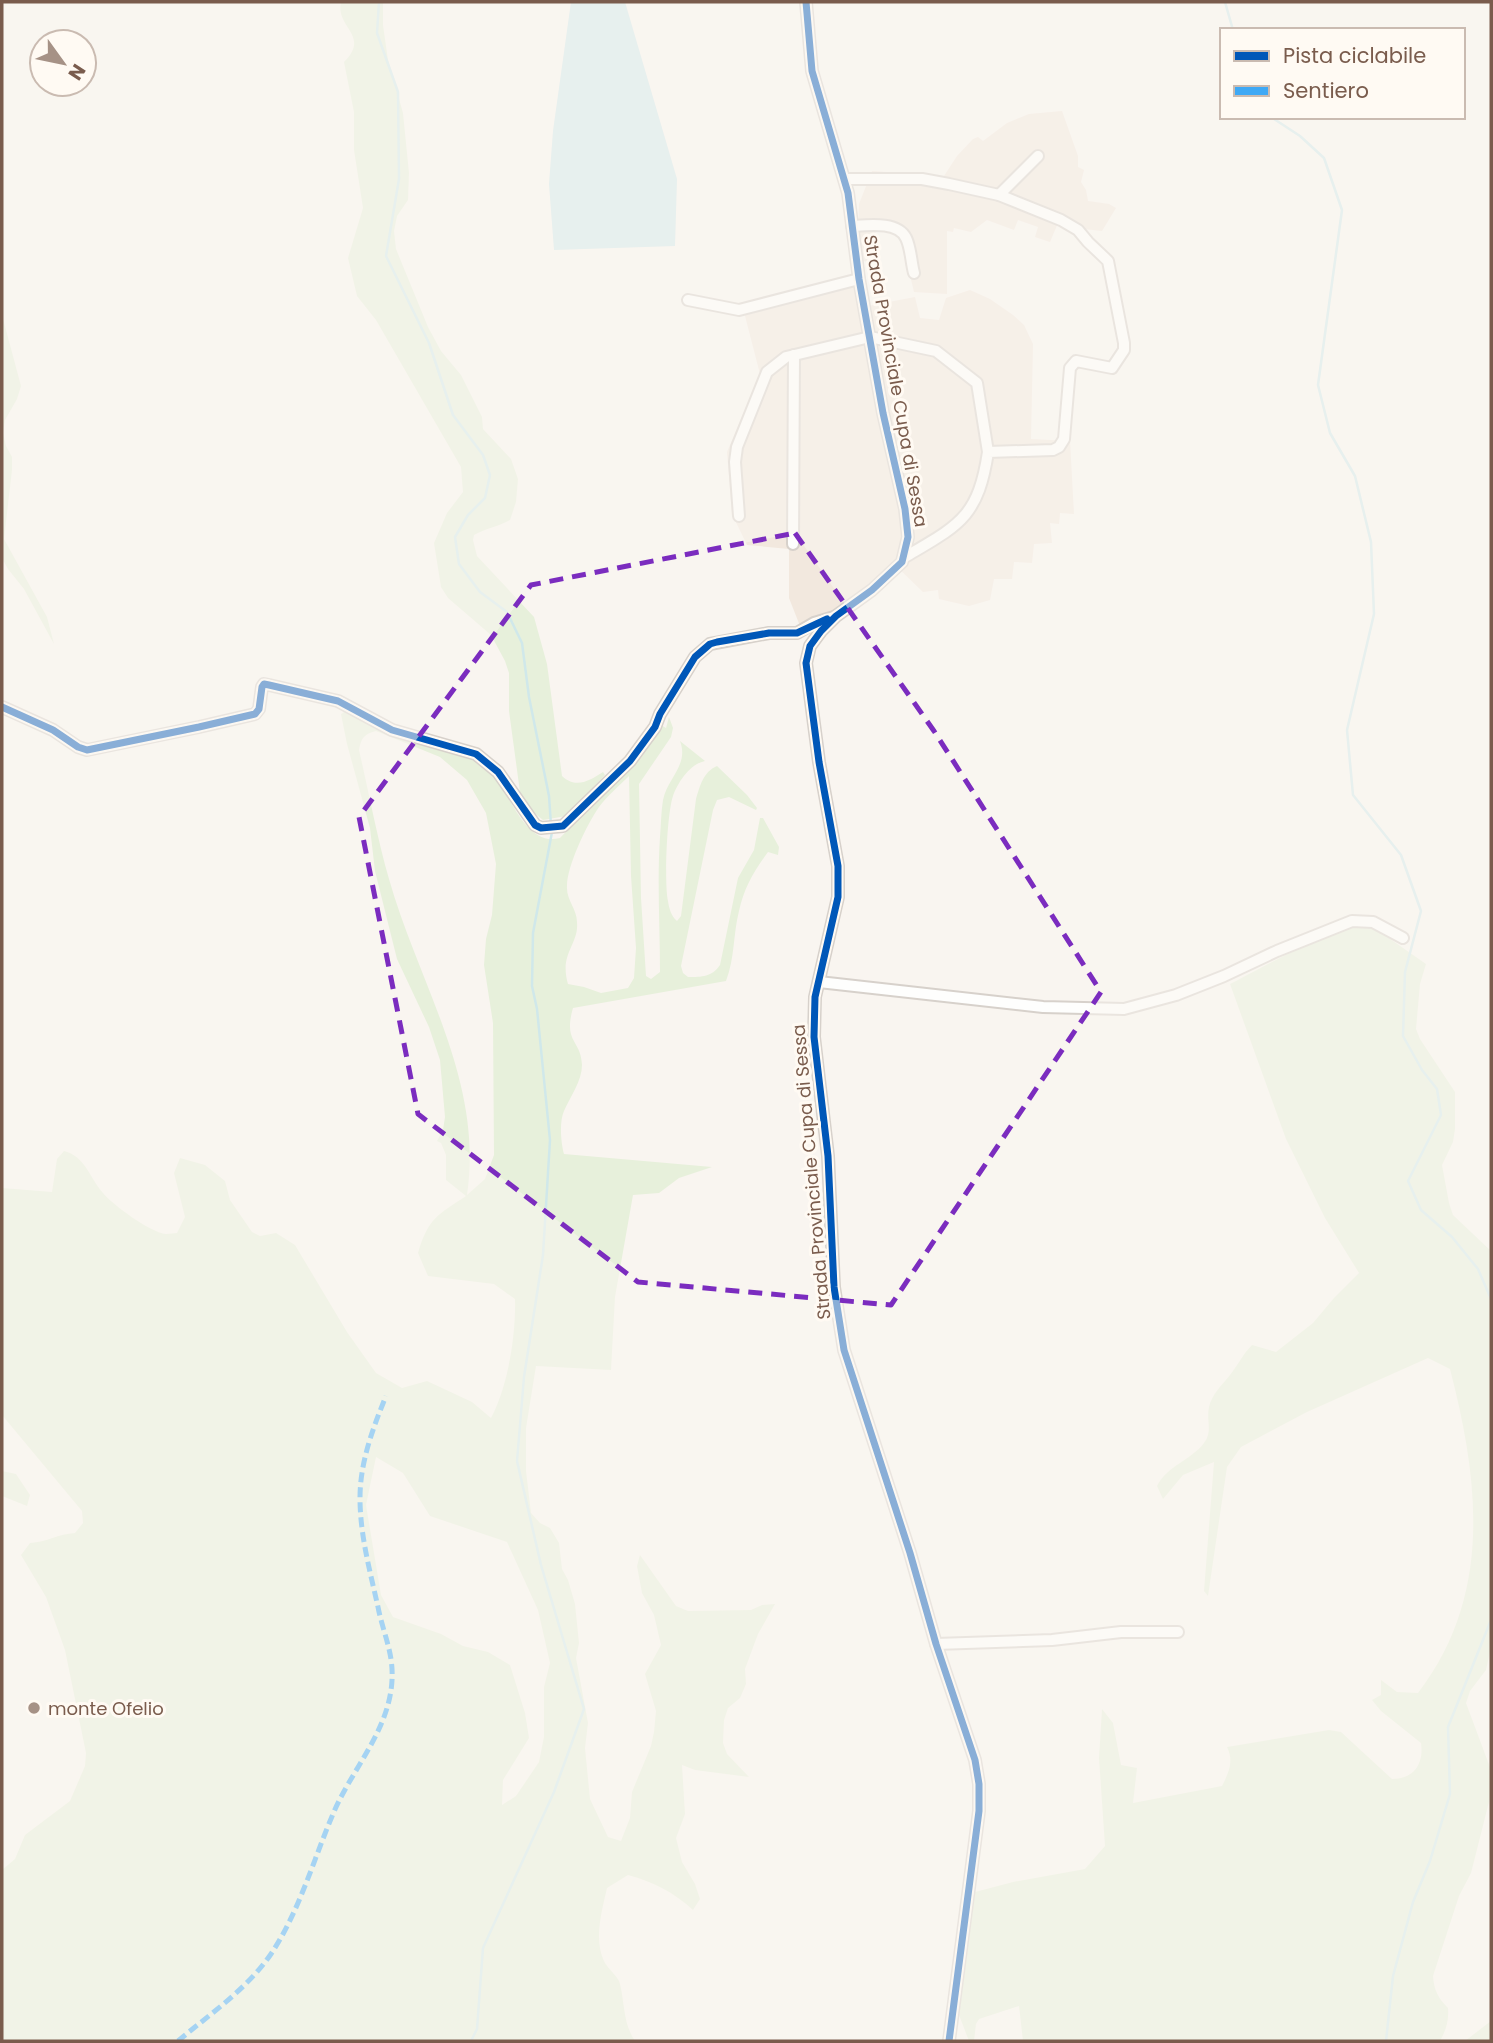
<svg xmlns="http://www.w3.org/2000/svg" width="1493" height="2043" viewBox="0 0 1493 2043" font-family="Poppins,sans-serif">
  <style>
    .residential { fill: #f2e8de }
    .green { fill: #e7f0db; fill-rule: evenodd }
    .water { fill: #d0e8ea }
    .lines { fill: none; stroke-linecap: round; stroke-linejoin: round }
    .stream { stroke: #d0e8ea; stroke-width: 2.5 }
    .minor-casing { stroke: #d7d1cb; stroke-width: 14 }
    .minor { stroke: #fefefd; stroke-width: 10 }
    .quiet { stroke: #3fa9f5; stroke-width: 5; stroke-dasharray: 10 5; stroke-linecap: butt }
    .cycleway-casing { stroke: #fffaf3; stroke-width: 11 }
    .cycleway { stroke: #0057b8; stroke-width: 7 }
    .marked { fill: none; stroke: #7b2cbf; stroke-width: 5; stroke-dasharray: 14 9; stroke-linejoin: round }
    .poi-dot { fill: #a69286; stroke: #fffaf3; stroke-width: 2.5 }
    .labels { text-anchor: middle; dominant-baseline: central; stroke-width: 6; stroke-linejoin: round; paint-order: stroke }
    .street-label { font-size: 18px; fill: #7a5c4d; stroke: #fffaf3 }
    .poi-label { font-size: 18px; fill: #7a5c4d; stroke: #fffaf3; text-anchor: start }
  </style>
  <rect width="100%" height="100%" fill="#f9f5f0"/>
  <!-- residential -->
  <g class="residential">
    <path d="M1062 111 1078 156V167L1084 170 1081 182 1086 190 1088 201 1109 204 1116 208 1102 231 1084 229 1079 235 1058 223 1050 242 1035 237 1038 227 1018 220 1014 230 987 220 971 232 954 228 953 232 947 231V294L914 292 900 234 895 232 875 229 880 262 861 261 858 235 859 204 872 171 944 176 957 156 973 139 978 137 983 141 1007 123 1029 114Z"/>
    <path d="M864 282 868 306 915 297 920 318 939 320 946 298 970 290 990 299 1013 315 1024 325 1033 344 1031 439 1070 441 1074 514 1060 513 1059 524 1050 523 1052 543 1034 544 1032 563 1014 562 1012 579H994L990 600 969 606 939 599 938 590 923 592 894 564 842 606 800 626 789 598V549L747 545 732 514 727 452 760 374 744 312Z"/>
  </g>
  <!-- green -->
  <g class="green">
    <path d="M341 2H383V25L388 60 403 113 409 173 408 200 397 216 394 231 396 249 428 327 441 351 461 375 482 417 483 429 511 459 518 479 516 502 510 520C498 527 486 528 474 535L473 540 477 556 534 617 547 664 562 776C576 789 589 781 603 772L605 775 566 816 543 820 533 812 520 792 509 711V673L505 661 491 635 448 598 441 587 434 543 447 513 463 492 461 467 376 320 357 296 348 258 363 208 354 150V112L344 62C371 35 335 28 341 2Z"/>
    <path d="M2 315 21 386 17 399 5 420 3 433 6 446 12 457V470L4 539 47 617 54 644 24 589 8 569 2 558Z"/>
    <path d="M346 711C369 725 396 736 421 745 444 753 466 750 487 768 509 787 523 848 560 838L620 775 661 725 666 728 669 717 673 728 671 737 639 784 641 898 646 976 651 979 660 972C660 927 657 882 660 837 661 825 661 812 663 800 668 777 689 765 680 741L705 761C690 764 678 782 673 796 667 813 664 883 668 901 669 908 671 916 677 921L681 916 696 799C700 786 703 772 717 766L747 795 757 808 756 810 729 797 717 800 713 810 681 966 683 973 688 977C702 977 712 977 720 965L738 878 754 850 760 818H763L779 847 778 855 768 852C754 871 744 888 739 911 733 934 735 958 726 981L573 1008C563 1043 581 1039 582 1065 582 1081 570 1097 564 1111 559 1122 561 1143 564 1154L712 1167 679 1178 659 1193 633 1195 615 1297 611 1370 536 1366 526 1428V1471L531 1513 540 1523 550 1528 559 1543 562 1569 568 1580 575 1604 579 1643 576 1658 588 1723 585 1748 590 1799 608 1837 621 1841 630 1818 632 1792 651 1746 654 1732 656 1711 645 1674 661 1645 654 1615 642 1593 637 1566 640 1555 676 1606 688 1611 751 1610 762 1605 775 1604 758 1634 745 1669 746 1684 740 1698 728 1708 724 1720 723 1743 727 1754 749 1777 695 1770 682 1765 685 1814 676 1838 682 1862 695 1884 700 1899 693 1910C673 1892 654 1882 628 1875L607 1888C602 1911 593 1940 605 1963 609 1970 618 1976 620 1984 625 2005 623 2023 635 2041H2V1870L15 1859 25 1835 70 1801 85 1766 86 1753 65 1650 46 1597 21 1555 30 1543C47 1542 58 1534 75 1533L83 1523 82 1511 2 1415V1188L52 1192 57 1159 64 1151C86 1157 89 1177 103 1193 113 1205 151 1233 166 1234 170 1234 174 1233 177 1233L185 1217 174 1173 180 1158 205 1165 225 1181 230 1200 252 1232 260 1236 276 1233 295 1245 347 1332 376 1373 402 1388 427 1381 472 1402 491 1418C508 1386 516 1335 515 1299L494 1284 428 1276 418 1253C428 1219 437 1215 466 1196L446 1180V1155L441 1143 437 1141 443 1130 445 1117 440 1060 429 1027 397 959 375 871 370 828 347 744 341 714ZM376 731 440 757 467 780 486 813 496 864 492 915 486 939 484 965 493 1023 494 1155 485 1179 467 1195C484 1081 419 985 389 879 377 837 369 793 359 750 361 738 364 734 376 731ZM629 776 631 876 636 948 634 978 628 988 601 993 584 987 568 984C559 953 579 945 577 922 577 909 566 900 567 886 567 866 587 824 599 807 607 796 619 786 629 776ZM376 1457 403 1473 430 1516 507 1542 538 1610 550 1663 544 1687V1737L539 1762 516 1796 502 1805 503 1780 529 1738 525 1713 510 1665 488 1652 463 1646 441 1634 393 1617 381 1595 366 1505Z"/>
    <path d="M1370 925 1426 964 1420 984 1416 1029 1420 1039 1455 1092V1129L1453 1142 1442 1165 1449 1203 1453 1215 1491 1251V1647L1486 1670 1470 1691 1466 1703 1491 1770V1794L1471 1873 1459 1896 1433 1976C1434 1990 1438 1998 1448 2008 1449 2021 1446 2030 1440 2041H1023L1019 2006 979 2019 976 2024 974 2041H969L959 2015 975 1892 1013 1882 1085 1869 1105 1846 1099 1758 1102 1709 1113 1723 1121 1765 1137 1768 1133 1803 1222 1786C1229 1772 1234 1761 1227 1747L1329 1730 1341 1732 1392 1779C1414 1779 1424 1764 1421 1743L1381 1711 1372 1700 1381 1695V1680L1397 1692 1418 1693C1493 1595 1479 1481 1450 1369L1428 1358 1307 1412 1241 1447 1227 1467 1208 1596 1204 1591 1214 1462 1183 1475 1163 1499 1157 1486C1168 1465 1190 1461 1204 1443 1213 1431 1206 1421 1209 1407 1212 1394 1222 1385 1230 1375 1238 1365 1243 1354 1252 1345L1276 1352 1313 1323 1334 1298 1359 1273 1325 1218 1286 1139 1230 984C1267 965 1331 928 1370 925Z"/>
    <path d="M2 1471 16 1474 30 1495 27 1506 2 1496Z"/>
    <path d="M1491 2021V2041H1465Z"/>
  </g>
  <!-- water -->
  <path class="water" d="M571 2H625L677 179 675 246 554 250 549 184 553 131Z"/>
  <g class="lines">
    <!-- stream -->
    <g class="stream">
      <path d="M379 2 377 33 398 92 399 179 386 256 429 343 453 415 483 455 490 475 485 498 468 515 455 537 459 564 480 592 507 612 522 643 529 697 549 796 551 825"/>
      <path d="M1225 2 1233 30"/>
      <path d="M1271 117 1300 136 1324 158 1342 210 1318 385 1330 433 1355 476 1371 542 1374 614 1347 730 1353 795 1401 855 1421 911 1405 972 1403 1036 1422 1070 1437 1089 1441 1115 1408 1181 1421 1210 1452 1237 1478 1269 1491 1299"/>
      <path d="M471 2041 477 2029 483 1948 554 1792 584 1709 541 1565 517 1461 524 1377 543 1255 550 1140 537 1009 532 986 533 933 552 832"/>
      <path d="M1386 2041 1393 1976 1413 1902 1430 1861 1450 1794 1448 1727 1491 1620"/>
    </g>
    <!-- minor casing -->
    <g class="minor-casing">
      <g id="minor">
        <path d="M806 2 812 71 848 193 859 279 883 413 905 509 908 537 902 562 872 590 836 616 821 631 810 646 806 663 819 762 838 866V897L815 997 814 1037 828 1156 834 1287 844 1350 910 1553 936 1644 975 1760 979 1784V1811L949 2041"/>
        <path d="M845 179H922L949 184 999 195 1061 220 1078 230 1088 242 1108 261 1124 343V350L1112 368 1076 361 1070 368 1064 439 1059 447 1053 450 988 452C978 518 959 525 905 557"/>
        <path d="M999 195 1038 156"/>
        <path d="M852 226C868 225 898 221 906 238 911 248 911 262 914 273"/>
        <path d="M688 300 739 310 859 279"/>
        <path d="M739 516 735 462 737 447 767 372 786 357 870 337 936 351 977 383 988 452"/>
        <path d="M793 544 794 355"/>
        <path d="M2 707 53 730 78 747 87 750 199 727 255 714 259 709 262 687 264 684 269 685 338 701 392 730 476 754 498 772 535 825 541 828 563 826 630 761 655 727 660 714 695 657 710 644 769 633H797L814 623 834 617"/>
        <path d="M819 982 1043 1007 1124 1009 1176 995 1224 976 1277 951 1352 921 1373 922 1403 938"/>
        <path d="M936 1644 1052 1640 1121 1632H1178"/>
      </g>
    </g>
    <!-- minor -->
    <use href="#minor" class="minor"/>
    <!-- quiet -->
    <path class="quiet" d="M178 2041C210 2014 247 1989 271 1954 299 1912 313 1861 333 1814 353 1766 395 1725 392 1669 391 1648 382 1628 378 1607 370 1571 360 1535 360 1498 360 1462 373 1428 386 1396"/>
    <!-- cycleway casing -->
    <g class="cycleway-casing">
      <g id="cycleway">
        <path d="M806 2 812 71 848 193 859 279 883 413 905 509 908 537 902 562 872 590 836 616 821 631 810 646 806 663 819 762 838 866V897L815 997 814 1037 828 1156 834 1287 844 1350 910 1553 936 1644 975 1760 979 1784V1811L949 2041"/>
        <path d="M2 707 53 730 78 747 87 750 199 727 255 714 259 709 262 687 264 684 269 685 338 701 392 730 476 754 498 772 535 825 541 828 563 826 630 761 655 727 660 714 695 657 710 644 717 642 769 633H797L827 619"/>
      </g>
    </g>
    <!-- cycleway -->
    <use href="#cycleway" class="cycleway"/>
  </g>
  <!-- marked area -->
  <path d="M0 0H1493V2043H0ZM795 533 934 731 1101 992 891 1305 638 1282 418 1114 359 817 531 585Z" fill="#f9f5f0" fill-opacity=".55" fill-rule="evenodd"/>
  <path class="marked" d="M795 533 934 731 1101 992 891 1305 638 1282 418 1114 359 817 531 585Z"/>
  <!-- markers -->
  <circle class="poi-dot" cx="34" cy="1708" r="7"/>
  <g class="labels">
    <!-- street labels -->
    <g class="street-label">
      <text transform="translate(896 381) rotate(80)">Strada Provinciale Cupa di Sessa</text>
      <text transform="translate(811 1172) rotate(-95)">Strada Provinciale Cupa di Sessa</text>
    </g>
    <!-- poi labels -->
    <g class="poi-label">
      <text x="48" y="1708">monte Ofelio</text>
    </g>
  </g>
  <!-- border -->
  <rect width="1493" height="2043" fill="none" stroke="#7a5c4d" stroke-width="7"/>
  <!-- legend -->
  <rect x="1220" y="28" width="245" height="91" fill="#fffaf3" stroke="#cabbb1" stroke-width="2"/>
  <rect x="1234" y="51" width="35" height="10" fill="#0057b8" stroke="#cabbb1" stroke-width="2"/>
  <text x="1283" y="63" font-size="21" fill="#7a5c4d">Pista ciclabile</text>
  <rect x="1234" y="86" width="35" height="10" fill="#3fa9f5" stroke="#cabbb1" stroke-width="2"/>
  <text x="1283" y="98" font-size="21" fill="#7a5c4d">Sentiero</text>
  <!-- north arrow -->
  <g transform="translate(63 63) rotate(123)"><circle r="33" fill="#fffaf3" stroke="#cabbb1" stroke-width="2"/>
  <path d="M0-5L12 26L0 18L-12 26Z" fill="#a69286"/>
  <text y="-10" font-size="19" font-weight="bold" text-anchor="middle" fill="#7a5c4d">N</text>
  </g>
</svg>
